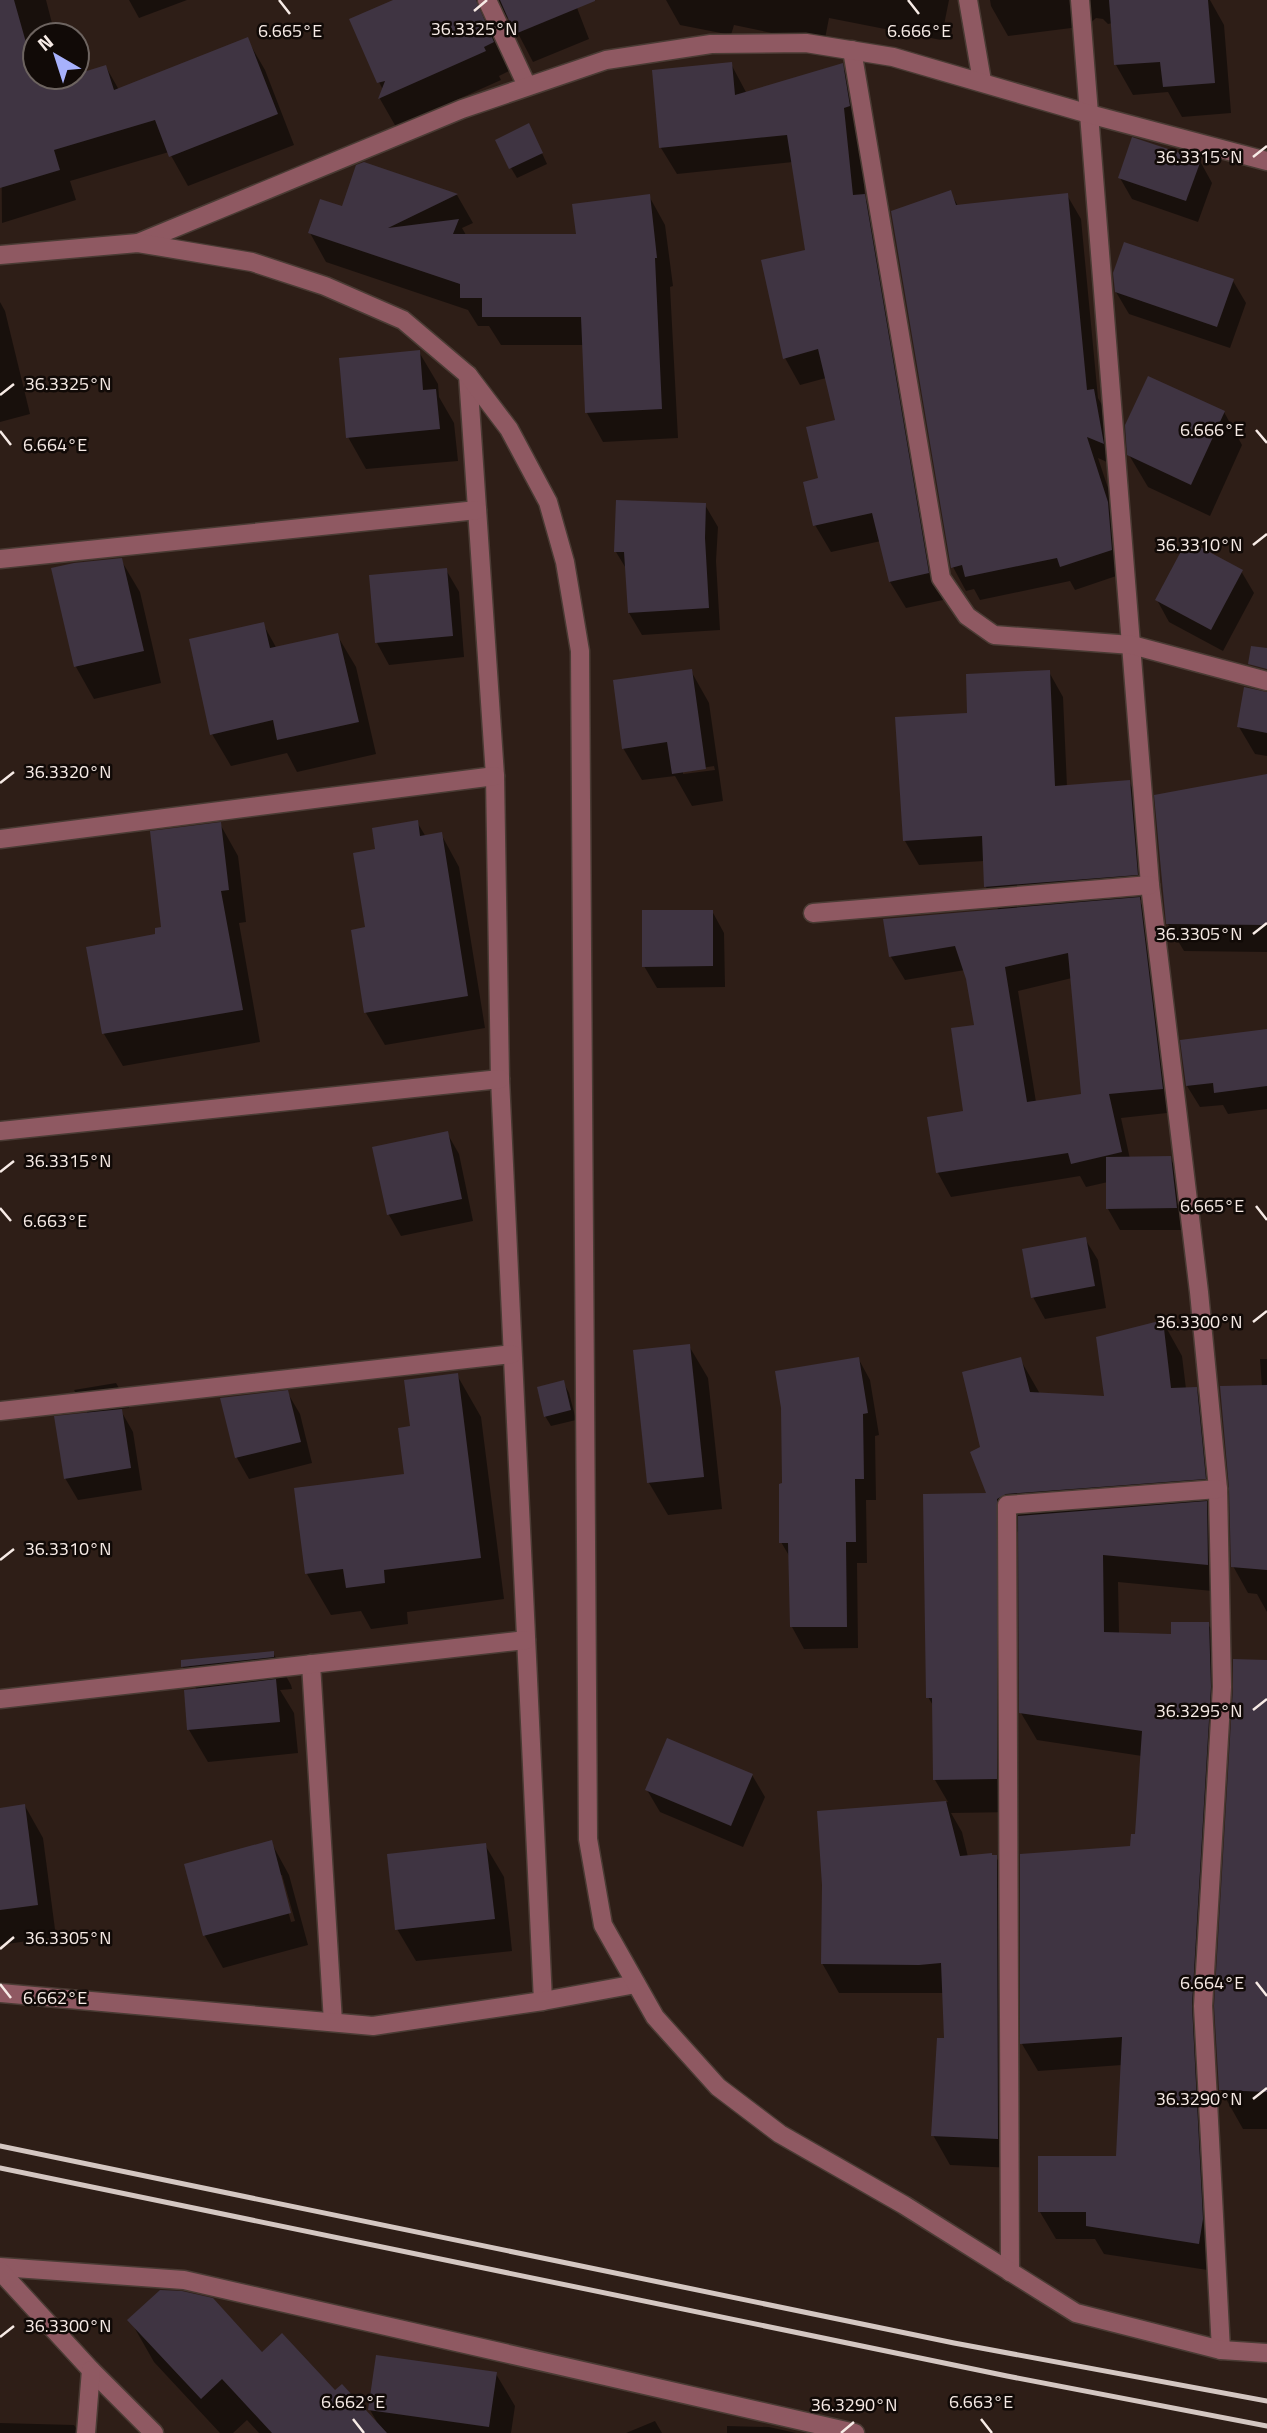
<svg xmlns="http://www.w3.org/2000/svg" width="1267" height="2433" viewBox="0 0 1267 2433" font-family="'Titillium Web',sans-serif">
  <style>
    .shadow { fill: #0007; fill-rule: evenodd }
    .building { fill: #3f3442; fill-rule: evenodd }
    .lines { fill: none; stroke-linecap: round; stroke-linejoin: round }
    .minor-casing { stroke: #4a3b34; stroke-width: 21 }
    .tertiary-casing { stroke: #4a3b34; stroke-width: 21 }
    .minor { stroke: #8f5962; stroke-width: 18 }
    .tertiary { stroke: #8f5962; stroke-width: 18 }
    .rail { stroke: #d4c7c2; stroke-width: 5 }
    .ticks { fill: none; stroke: #f7ebe6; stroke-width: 2.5 }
    .ticks-label { font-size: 18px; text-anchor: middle; fill: #f7ebe6; stroke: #110a07; stroke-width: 5; stroke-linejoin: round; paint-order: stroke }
  </style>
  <rect width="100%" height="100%" fill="#2e1e17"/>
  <!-- shadow -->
  <g class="shadow">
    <path d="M0 0H46L53 27 31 33 35 46V77H44L46 85 106 67 119 90 247 39 265 70 294 145 188 186 169 152 70 181 76 200 2 223Z"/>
    <path d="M129 0H187L139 18Z"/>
    <path d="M397 0H574L589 39 533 62 511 20 506 17 499 18 493 23 492 34 509 71 499 76 501 80 396 127 380 99 383 90 379 82Z"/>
    <path d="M666 0H949L941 40 829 18 824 44 734 25 731 35 680 25Z"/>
    <path d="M990 0H1210L1224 25 1231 113 1182 117 1168 92 1133 95 1116 65 1113 23 1108 24 1103 19 1096 18 1087 26 1008 36 991 6Z"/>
    <path d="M731 64 747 94 842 66 857 92 865 198 879 222 943 600 906 608 890 582 881 541 831 552 815 525 820 479 837 422 826 378 800 385 785 358 807 251 793 162 677 174 661 148Z"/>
    <path d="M534 136 547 164 517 178 511 168Z"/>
    <path d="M1200 161 1212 183 1198 222 1132 199 1120 178Z"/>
    <path d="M364 164 457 195 473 223 462 228 466 235H578L649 196 665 225 673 286 670 287 678 438 603 442 587 413 584 345H501L489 326H478L468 310 326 262 310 233 343 208Z"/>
    <path d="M950 192 958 206 1067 195 1081 219 1098 398 1107 414 1116 466 1098 458 1121 527 1125 573 1075 590 1070 581 980 600 974 589 966 591 953 567Z"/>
    <path d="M1233 281 1246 303 1230 348 1129 314 1116 292Z"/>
    <path d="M0 302 5 311 30 414 0 422Z"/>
    <path d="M419 352 438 384 439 397 454 423 458 461 366 469 348 437Z"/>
    <path d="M1224 412 1242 445 1210 516 1148 487 1129 455Z"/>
    <path d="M705 505 718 527 716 561 720 630 642 635 629 613 627 570 616 552Z"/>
    <path d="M121 560 140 592 161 683 94 699 76 667Z"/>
    <path d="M446 570 459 592 464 657 389 665 377 643 371 577Z"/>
    <path d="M1241 571 1254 593 1223 651 1169 622 1157 600Z"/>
    <path d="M263 624 277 649 337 635 356 667 376 754 297 772 287 753 231 766 212 734Z"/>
    <path d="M691 671 709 703 723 801 692 806 675 776 642 780 623 748ZM714 766 715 770 683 774V771Z"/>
    <path d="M1049 672 1063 697 1067 787 1129 782 1143 806 1151 899 1139 900 1153 923 1176 1112 1121 1118 1130 1159 1170 1158 1183 1180 1189 1230H1120L1108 1209V1182L1086 1187 1080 1176 951 1197 938 1173 929 1118 965 1113 976 1026 965 970 905 980 891 957 885 920 999 911 986 887 984 861 919 865 905 841 969 715ZM1072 978 1083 1095 1036 1102 1018 991Z"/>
    <path d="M1267 693V756L1255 754 1239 727Z"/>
    <path d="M1267 776V952L1184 951 1168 924Z"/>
    <path d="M417 822 426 837 441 834 459 867 485 1028 385 1045 366 1013 353 931 367 929 377 850Z"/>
    <path d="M220 824 238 856 246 922 239 923 260 1042 123 1066 104 1034 88 948 157 935Z"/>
    <path d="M712 911 724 933 725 987 657 988 644 966Z"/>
    <path d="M1267 1030V1109L1228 1114 1223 1105 1200 1107 1187 1086Z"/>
    <path d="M447 1133 459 1154 473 1221 401 1236 389 1215 374 1149Z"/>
    <path d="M1085 1239 1098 1260 1106 1308 1045 1319 1033 1297Z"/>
    <path d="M1163 1322 1182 1356 1186 1389H1196L1215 1422 1223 1592 1118 1582 1119 1634 1173 1636 1208 1624 1224 1652 1207 2034 1214 2271 1104 2254 1095 2239H1056L1040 2212 1118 2158 1122 2065 1038 2071 1022 2044 1136 1836 1142 1756 1037 1740 1021 1713 1020 1530 1016 1533 1015 1812 951 1813 962 1832 968 1857H996L1013 1886 1014 2168 950 2165 933 2135 946 2040 944 1993H839L822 1963 824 1885 818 1812 948 1802 935 1780 934 1707 928 1697 988 1494 983 1448 1020 1359 1040 1394 1106 1398Z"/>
    <path d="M689 1346 708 1378 722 1509 668 1515 649 1483Z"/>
    <path d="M858 1358 870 1380 879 1435 875 1436 876 1500H866L867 1563H857L858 1648 804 1649 792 1627 791 1559 781 1542 784 1485Z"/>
    <path d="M1260 1359H1267V1612L1257 1594 1248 1593 1233 1566 1262 1387Z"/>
    <path d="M457 1375 481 1417 504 1599 407 1612 408 1624 371 1629 361 1611 331 1615 307 1574 406 1476 412 1428Z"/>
    <path d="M563 1382 569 1393 576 1420 551 1426 545 1416Z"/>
    <path d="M116 1383 129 1405V1408L120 1409 133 1432 142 1490 78 1500 65 1478 88 1414 74 1390Z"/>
    <path d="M287 1392 300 1414 312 1463 249 1479 237 1458 222 1399Z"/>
    <path d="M273 1653 291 1685 292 1689 280 1690 294 1713 298 1753 208 1762 189 1730 197 1690 183 1667Z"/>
    <path d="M1267 1662V2129H1243L1221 2090Z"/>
    <path d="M752 1775 765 1797 743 1847 660 1812 647 1790Z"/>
    <path d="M25 1806 43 1838 56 1937 0 1945V1810Z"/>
    <path d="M271 1842 289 1875 308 1945 223 1968 205 1936 186 1865ZM279 1875H282L295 1921 291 1922Z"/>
    <path d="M485 1845 504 1877 512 1951 416 1961 397 1929Z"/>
    <path d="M130 2320 262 2354 335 2393 377 2422 370 2410 496 2374 515 2406 511 2433H259L247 2420 233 2433H220L154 2362Z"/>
    <path d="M655 2421 662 2433H626Z"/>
    <path d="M0 2423 74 2425 79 2433H0Z"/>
    <path d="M727 2426 769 2427 796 2433H727Z"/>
  </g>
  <!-- building -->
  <g class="building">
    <path d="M0 0H14L38 85 67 77H77V74L106 65 114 90 248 37 278 114 169 157 155 120 54 150 60 170 0 188Z"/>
    <path d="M393 0H476L494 42 484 47 486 51 378 99 385 81 377 83 349 19Z"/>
    <path d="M500 0H595V1L515 34Z"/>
    <path d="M1109 0H1208L1215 83 1163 87 1160 62 1114 65Z"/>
    <path d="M732 62 735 95 843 63 850 106 844 108 853 195 865 194 929 573 889 582 872 513 813 526 803 482 818 478 806 427 835 420 818 349 783 359 761 260 805 250 787 135 659 148 652 70Z"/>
    <path d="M529 123 543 153 509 169 495 140Z"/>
    <path d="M1132 137 1201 160 1186 201 1118 178Z"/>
    <path d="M364 162 458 194 388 228 459 219 453 234H576L572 204 650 194 657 258H655L662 409 585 413 581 317H482V298H460V284L308 233 320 199 342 206 356 165Z"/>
    <path d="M951 190 956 205 1068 193 1087 390 1094 389 1104 444 1087 437 1108 502 1112 550 1060 567 1057 558 965 577 962 565 951 568 891 211Z"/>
    <path d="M1124 242 1234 279 1217 327 1115 292 1113 273Z"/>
    <path d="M420 350 423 390 436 389 440 429 346 438 339 358Z"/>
    <path d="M1148 376 1225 411 1191 485 1127 455 1125 425Z"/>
    <path d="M616 500 706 503 705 538 709 608 628 613 624 552H614Z"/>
    <path d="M1187 540 1243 570 1211 630 1155 600Z"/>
    <path d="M122 558 144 651 74 667 51 568 74 563Z"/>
    <path d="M447 568 453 636 375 643 369 575Z"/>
    <path d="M264 622 270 648 338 633 359 722 277 740 273 720 210 735 189 639Z"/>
    <path d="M1251 646 1267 648V669L1248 664Z"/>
    <path d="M692 669 706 769 672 774 667 742 622 749 613 680Z"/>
    <path d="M1050 670 1055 786 1130 780 1138 875 984 887 982 836 903 841 895 717 967 713 966 674Z"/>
    <path d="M1244 687 1267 692V733L1237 727Z"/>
    <path d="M1267 774V925L1166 924 1154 795Z"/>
    <path d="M418 820 420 836 442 832 468 996 364 1013 351 930 365 927 353 853 375 849 372 828Z"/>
    <path d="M221 822 229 890 221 891 243 1010 102 1034 86 947 155 934V928L161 927 150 831Z"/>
    <path d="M1140 897 1163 1089 1109 1094 1122 1152 1071 1164 1068 1153 936 1173 927 1117 963 1111 951 1028 974 1025 966 979 955 946 889 957 883 919ZM1068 953 1081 1094 1027 1102 1005 967Z"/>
    <path d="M642 910H713V966L642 967Z"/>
    <path d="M1267 1029V1086L1214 1093 1213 1083 1186 1086 1180 1040Z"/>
    <path d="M448 1131 462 1199 387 1215 372 1147Z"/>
    <path d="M1171 1156 1177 1208 1106 1209V1157Z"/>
    <path d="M1086 1237 1095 1286 1031 1298 1022 1249Z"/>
    <path d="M1163 1320 1171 1388 1197 1387 1206 1479 1006 1494 997 1499V1779L933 1780 932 1698H926L923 1494 986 1493 970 1452 980 1447 962 1372 1021 1357 1030 1392 1104 1396 1096 1337Z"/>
    <path d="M690 1344 704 1477 647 1483 633 1350Z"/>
    <path d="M859 1357 868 1413 863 1414 864 1479H855L856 1542H846L847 1627H790L788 1543H779V1484L782 1483 781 1408 775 1371Z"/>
    <path d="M458 1373 481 1558 384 1570 385 1583 346 1588 343 1569 305 1574 294 1488 404 1474 398 1428 410 1426 404 1380Z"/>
    <path d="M564 1380 571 1410 544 1417 537 1387Z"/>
    <path d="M1267 1385V1570L1231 1567 1229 1488 1220 1386Z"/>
    <path d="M288 1390 301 1442 235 1458 220 1398Z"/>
    <path d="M122 1409 131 1468 64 1479 54 1416Z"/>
    <path d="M1207 1501 1208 1565 1103 1555 1104 1632 1171 1634V1622H1209L1211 1687 1192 2005 1203 2219 1199 2244 1086 2226V2212H1038V2156H1116L1122 2037 1020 2044V1854L1130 1846 1131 1834H1135L1142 1731 1019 1713 1018 1516Z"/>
    <path d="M274 1651V1657L181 1667V1660Z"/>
    <path d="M1233 1659 1267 1660V2092L1219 2090 1214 2006 1233 1688Z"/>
    <path d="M276 1679 280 1722 187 1730 184 1690Z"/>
    <path d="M667 1738 753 1774 731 1826 645 1790Z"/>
    <path d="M946 1801 960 1856 992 1853V1855H997L998 2139 931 2136 937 2038H944L941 1963 919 1965 821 1964 822 1885 817 1811Z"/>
    <path d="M25 1804 38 1905 0 1910V1808Z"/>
    <path d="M272 1840 291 1913 203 1936 184 1864Z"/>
    <path d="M486 1843 495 1919 395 1930 387 1854Z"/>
    <path d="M160 2290 182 2291 213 2298 262 2352 282 2333 335 2390 342 2384 387 2433H272L222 2379 201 2399 127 2320Z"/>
    <path d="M376 2355 497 2372 489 2427 368 2410Z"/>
  </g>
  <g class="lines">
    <!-- minor casing -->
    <g class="minor-casing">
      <g id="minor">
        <path d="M487 0 527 86"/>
        <path d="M968 0 982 81"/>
        <path d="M1080 0 1150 885 1199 1292 1218 1489 1222 1687 1203 2006 1221 2350"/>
        <path d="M852 50 941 578 967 616 994 635 1132 645 1267 681"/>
        <path d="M138 243 462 109 606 60 711 44 806 43 893 57 1089 114 1267 161"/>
        <path d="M468 375 495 776 500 1079 543 2001"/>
        <path d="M0 559 477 510"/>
        <path d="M0 839 495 776"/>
        <path d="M813 913 1150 885"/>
        <path d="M0 1131 500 1079"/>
        <path d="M0 1411 512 1354"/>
        <path d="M311 1664 333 2022"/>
        <path d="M0 1699 526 1640"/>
        <path d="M0 1993 373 2026 543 2001 636 1984"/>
        <path d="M0 2267 184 2280 855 2433"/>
        <path d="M0 2271 91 2370 154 2433"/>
        <path d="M1010 2272 1007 1505 1218 1489"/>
        <path d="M86 2433 91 2370"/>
      </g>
    </g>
    <!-- tertiary casing -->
    <g class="tertiary-casing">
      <path id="tertiary" d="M0 255 138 243 252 262 325 286 403 320 468 375 509 429 548 502 565 562 580 651 588 1839 603 1925 655 2017 718 2087 780 2134 904 2205 1076 2313 1221 2350 1267 2353"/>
    </g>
    <!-- minor -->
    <use href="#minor" class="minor"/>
    <!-- tertiary -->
    <use href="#tertiary" class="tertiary"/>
    <!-- rail -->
    <g class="rail">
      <path d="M0 2146 954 2343 1267 2401"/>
      <path d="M0 2168 1007 2376 1267 2426"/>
    </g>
  </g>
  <!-- ticks -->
  <path class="ticks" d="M279 0 290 14M908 0 919 14M474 11 487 0M1253 157 1267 146M0 395 14 384M1256 430 1267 443M0 431 11 445M1253 545 1267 534M0 783 14 772M1253 934 1267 923M0 1172 14 1161M1256 1206 1267 1220M0 1208 11 1221M1253 1322 1267 1311M0 1560 14 1549M1253 1710 1267 1699M0 1949 14 1937M1256 1982 1267 1996M0 1984 11 1998M1253 2099 1267 2088M0 2337 14 2326M353 2419 364 2433M981 2419 992 2433M841 2433 854 2422"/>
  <g class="ticks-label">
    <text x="474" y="35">36.3325°N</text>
    <text x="919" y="37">6.666°E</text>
    <text x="290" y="37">6.665°E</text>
    <text x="1199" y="163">36.3315°N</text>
    <text x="68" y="390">36.3325°N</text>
    <text x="1212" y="436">6.666°E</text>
    <text x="55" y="451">6.664°E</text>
    <text x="1199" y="551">36.3310°N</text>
    <text x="68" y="778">36.3320°N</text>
    <text x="1199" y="940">36.3305°N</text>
    <text x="68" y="1167">36.3315°N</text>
    <text x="1212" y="1212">6.665°E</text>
    <text x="55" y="1227">6.663°E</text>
    <text x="1199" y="1328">36.3300°N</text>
    <text x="68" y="1555">36.3310°N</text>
    <text x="1199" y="1717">36.3295°N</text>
    <text x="68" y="1944">36.3305°N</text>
    <text x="1212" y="1989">6.664°E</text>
    <text x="55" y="2004">6.662°E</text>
    <text x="1199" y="2105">36.3290°N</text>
    <text x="68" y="2332">36.3300°N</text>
    <text x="353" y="2408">6.662°E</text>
    <text x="981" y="2408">6.663°E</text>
    <text x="854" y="2411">36.3290°N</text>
  </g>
  <!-- north arrow -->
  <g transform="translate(56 56) rotate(321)"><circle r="33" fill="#110a07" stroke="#6d6460" stroke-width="2"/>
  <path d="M0-5L12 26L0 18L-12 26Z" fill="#a7b1fc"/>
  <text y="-10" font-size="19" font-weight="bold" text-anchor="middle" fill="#f7ebe6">N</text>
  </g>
</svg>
